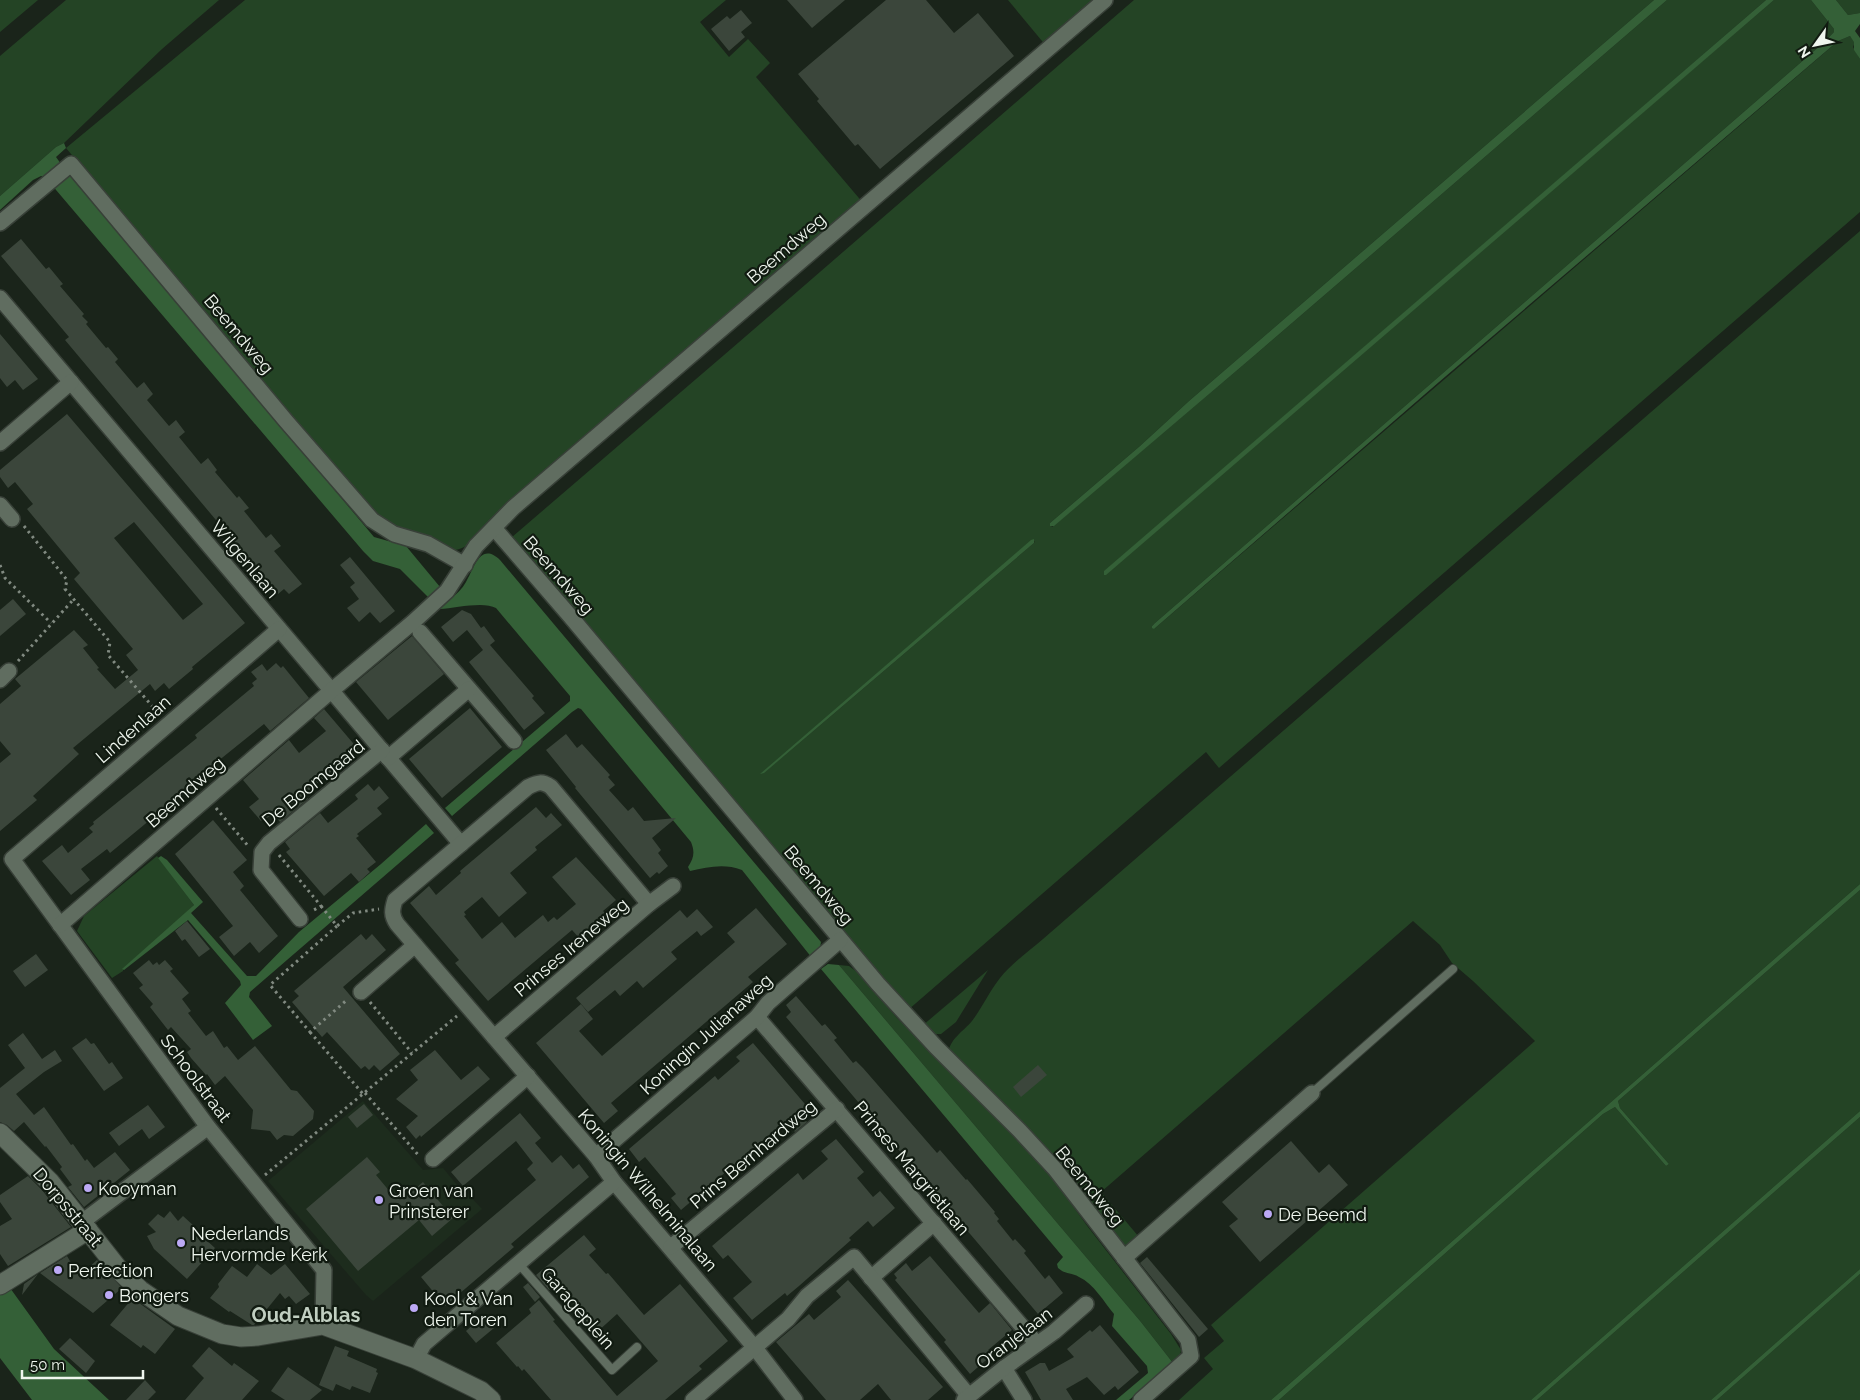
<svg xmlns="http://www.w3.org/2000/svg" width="1860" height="1400" viewBox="0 0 1860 1400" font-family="Raleway,sans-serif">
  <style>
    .built { fill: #1d2c1d }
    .green { fill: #244425; fill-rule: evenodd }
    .water { fill: #346037 }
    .building { fill: #3b463b; fill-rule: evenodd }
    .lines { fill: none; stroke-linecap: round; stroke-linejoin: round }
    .service-casing { stroke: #384038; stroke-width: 10 }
    .minor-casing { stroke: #384038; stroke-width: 18 }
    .tertiary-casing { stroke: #384038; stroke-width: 21 }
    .path { stroke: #818a81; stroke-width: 3; stroke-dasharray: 2.5 4; stroke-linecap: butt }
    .service { stroke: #606d60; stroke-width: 8 }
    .minor { stroke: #606d60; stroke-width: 15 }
    .tertiary { stroke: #606d60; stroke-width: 19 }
    .poi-dot { fill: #bca9f5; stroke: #111b11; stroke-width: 2 }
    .labels { text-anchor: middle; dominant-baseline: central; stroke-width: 4.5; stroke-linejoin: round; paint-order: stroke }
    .street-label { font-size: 18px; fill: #eff6ee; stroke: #111b11 }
    .poi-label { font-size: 18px; fill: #eff6ee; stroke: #111b11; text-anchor: start }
    .quarter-label { font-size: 20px; font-weight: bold; fill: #c1cfc1; stroke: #111b11 }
  </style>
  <rect width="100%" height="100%" fill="#1a241a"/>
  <!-- built -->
  <path class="built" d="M363 1101 423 1170 443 1168 462 1191 464 1190 482 1209 373 1301 366 1295 268 1181Z"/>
  <!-- green -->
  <g class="green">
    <path d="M0 0H38L0 32Z"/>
    <path d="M66 0H219L162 49 64 143 56 147 0 196V56Z"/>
    <path d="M245 0H726L700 22 729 57 748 39 770 63 756 77 864 204 495 522C484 531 466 552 451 550L385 528 66 148Z"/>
    <path d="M1008 0H1101L1047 47Z"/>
    <path d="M1134 0H1654L1189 401 1140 446 1050 523 1052 527 1255 355 1667 0H1766L1103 573 1774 0H1811L1834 29V32L1822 44 1155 623 1152 626 1154 629 1830 48 1838 41 1850 36 1855 42 1853 47 1860 59V212L1219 768 1206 752 908 1010 505 543 731 349ZM1035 541 1034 543 764 773Z"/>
    <path d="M1836 0H1860V13L1848 15Z"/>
    <path d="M1860 231V884L1271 1400H1179L1213 1369 1204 1358 1224 1341 1211 1325 1535 1041 1473 981 1452 963 1440 945 1413 921 1101 1192 1139 1237 1124 1247 948 1055C949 1039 963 1032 972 1021 982 1008 989 992 1000 978 1011 964 1029 951 1043 939Z"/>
    <path d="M157 856 194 905C173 928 146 947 123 969V971L112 978 77 931 84 916Z"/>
    <path d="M1860 890V1111L1531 1400H1279L1603 1114 1615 1107 1666 1166 1669 1164 1620 1108 1618 1101Z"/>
    <path d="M839 965 849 966 860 974 897 1018 1017 1134 1052 1177 1088 1227 1171 1334 1181 1350 1180 1356 1173 1363 1141 1322Z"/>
    <path d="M988 970 956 1022 941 1034H930L922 1026Z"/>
    <path d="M1860 1117V1269L1711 1400H1537Z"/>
    <path d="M1860 1274V1400H1717Z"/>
  </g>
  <!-- water -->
  <g class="water">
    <path d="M1654 0H1667L1255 355 1054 526H1050V523L1140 446 1189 401Z"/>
    <path d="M1766 0H1774L1106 575H1104V571Z"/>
    <path d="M1811 0H1836L1848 15 1860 13V24L1855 31 1860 38V59L1854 50V42L1850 36 1838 41 1439 382 1154 629 1152 628V626L1155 623 1822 44 1834 32V29Z"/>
    <path d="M64 143 66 148 56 157 61 164 374 537 406 546 450 599C457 594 462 589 466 582 474 569 480 541 500 560L821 942 820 948 812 958 742 870C724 863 708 867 690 871L688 867C694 858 695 852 691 842L581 709 578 708 572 712 452 816 445 808 570 701V696L496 608C484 601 455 608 440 609L400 569 373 561 363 551 45 177 41 176 33 180 0 210V196L56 147Z"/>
    <path d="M1034 539V543L764 773 760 774 1031 540Z"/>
    <path d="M426 824 434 833 250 992 249 997 272 1026 253 1040 225 1003 241 985 240 981 188 920 124 970 122 969 194 905 158 858 161 856 167 860 203 902 191 913 247 976H256L299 932 381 864Z"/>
    <path d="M1860 884V890L1618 1101 1620 1108 1669 1164 1666 1166 1615 1107 1603 1114 1279 1400H1271Z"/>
    <path d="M828 964 839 965 1141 1322 1173 1363 1129 1400H1116L1148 1373 1147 1366 1112 1326 1114 1314C1104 1302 1094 1284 1079 1277 1071 1272 1066 1275 1058 1268L1057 1264 1063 1257 821 969Z"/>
    <path d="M1860 1111V1117L1537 1400H1531Z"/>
    <path d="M1860 1269V1274L1717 1400H1711Z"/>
    <path d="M0 1274 54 1349 109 1400H32L0 1358Z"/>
  </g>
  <!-- building -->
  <g class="building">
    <path d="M787 0H845L812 28Z"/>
    <path d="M886 0H926L954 33 978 13 1014 56 880 169 858 144 855 146 817 101 819 99 798 74Z"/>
    <path d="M741 10 752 23 741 32 745 37 729 51 711 29 727 16 730 19Z"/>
    <path d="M21 239 46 269 49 267 63 284 60 286 84 314 82 316 88 322 86 324 106 348 108 347 118 359 115 362 137 388 144 382 153 394 147 400 169 426 176 420 185 432 179 437 201 464 208 458 217 470 215 472 237 498 239 496 249 508 244 511 266 538 271 534 281 546 274 551 302 584 289 594 284 589 278 594 65 340 69 337 1 256Z"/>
    <path d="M0 334 38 379 23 390 15 380 7 387 0 378Z"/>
    <path d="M67 414 245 623 192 667 193 669 169 689 164 683 155 691 150 684 73 748 79 754 33 796 37 800 0 831V763L11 754 0 741V704L21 686 15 679 74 630 88 645 83 648 99 668 97 669 115 689 138 670 126 655 133 649 74 579 80 573 27 509 33 504 15 482 8 488 0 477V470ZM134 522 203 604 183 620 114 538Z"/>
    <path d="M350 557 395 611 380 623 370 612 359 622 347 608 359 599 350 587 355 583 340 565Z"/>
    <path d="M13 599 26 614 0 636V610Z"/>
    <path d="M462 610 471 614 481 628 484 626 495 641 490 645 534 696 532 698 545 713 524 730 469 662 483 650 467 630 453 642 441 627Z"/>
    <path d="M412 636 444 674 388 720 356 682Z"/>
    <path d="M276 663 281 668 283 666 309 698 270 731 264 724 202 774 204 776 163 811 162 810 110 853 107 849 81 869 90 880 71 895 42 861 62 845 68 853 93 832 89 828 94 824 93 822 197 738 195 735 254 686 252 683 257 679 251 672 262 664 267 671Z"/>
    <path d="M470 708 502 747 442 798 409 759Z"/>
    <path d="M324 709 358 749 306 793 305 795 308 799 280 822 274 814 261 821 249 807 259 799 243 780 289 740 299 753 326 731 314 718Z"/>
    <path d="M566 734 577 748 582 744 610 775 608 777 615 785 609 790 628 811 633 807 644 821 676 818 652 838 661 850 658 853 668 866 659 874 657 872 650 878 575 788 576 787 546 750Z"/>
    <path d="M368 784 374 791 379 786 389 798 377 808 382 814 357 834 359 836 356 838 376 862 367 869 370 872 359 882 351 873 324 896 286 852 290 849 285 842 320 813 328 823 358 799 355 795Z"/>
    <path d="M536 807 546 818 551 813 562 825 535 847 537 850 510 873 527 893 499 917 482 897 464 912 466 915 464 916 482 939 502 922 515 938 543 915 548 922 554 917 557 920 576 904 552 877 576 857 616 900 603 911 609 917 581 940 572 930 488 1001 455 963 459 960 410 903 429 886 436 895 461 873 460 871Z"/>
    <path d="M213 820 247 860 233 872 244 886 240 890 278 936 259 953 250 942 234 956 219 937 233 926 175 854Z"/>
    <path d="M756 908 787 944 748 977 753 982 611 1103 618 1111 604 1123 536 1043 581 1004 593 1019 579 1031 602 1056 735 942 727 933Z"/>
    <path d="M697 909 713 927 701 936 697 931 671 952 677 959 643 988 637 981 620 996 615 990 588 1012 576 998 680 910 687 918Z"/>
    <path d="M187 921 210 949 199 957 185 939 182 941 175 931Z"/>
    <path d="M361 934 366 940 372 934 386 950 343 987 400 1054 380 1071 374 1065 369 1070 365 1066 361 1069 327 1032 322 1037 292 1002 299 996 294 991Z"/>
    <path d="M36 954 48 970 25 987 13 971Z"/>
    <path d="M149 960 153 965 157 962 159 965 165 960 173 969 170 971 189 993 182 999 191 1011 188 1013 206 1036 213 1031 224 1048 227 1046 238 1060 255 1046 291 1090 297 1091 314 1111 313 1119 293 1136 284 1135 277 1140 270 1131 251 1129 253 1110 225 1076 215 1085 207 1074 206 1075 191 1058 187 1052 191 1049 171 1027 168 1030 150 1007 153 1004 139 988 143 985 133 973Z"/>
    <path d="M796 996 822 1026 825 1024 837 1038 834 1040 853 1063 856 1061 863 1068 937 1153 940 1150 966 1180 967 1179 995 1212 994 1213 999 1219 997 1221 1013 1241 1015 1239 1026 1251 1024 1253 1045 1279 1049 1275 1063 1293 1038 1314 786 1017 791 1012 786 1005Z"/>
    <path d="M23 1033 42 1059 55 1050 62 1061 44 1072 16 1094 34 1115 44 1107 71 1145 73 1144 85 1161 87 1159 94 1168 115 1152 130 1170 84 1207 68 1187 72 1185 60 1169 62 1167 46 1146 45 1147 24 1122 14 1131 7 1125 0 1122V1088L25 1068 8 1045Z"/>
    <path d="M86 1038 91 1044 94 1043 109 1064 112 1062 123 1078 104 1091 72 1048Z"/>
    <path d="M753 1043 810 1110 802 1116 807 1122 795 1132 787 1123 775 1133 774 1131 681 1210 671 1198 676 1194 645 1157 639 1162 629 1149 715 1076 718 1080 740 1061 736 1057Z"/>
    <path d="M435 1050 461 1080 478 1066 490 1079 421 1137 420 1135 416 1139 406 1127 418 1116 396 1099 418 1080 410 1070Z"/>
    <path d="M1038 1065 1047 1075 1021 1097 1013 1087Z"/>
    <path d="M364 1104 373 1115 357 1128 348 1117Z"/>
    <path d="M148 1105 165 1127 149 1139 142 1129 119 1146 109 1133Z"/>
    <path d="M520 1113 541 1138 535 1143 552 1163 561 1155 573 1169 579 1164 589 1177 511 1244 514 1247 445 1306 421 1277 536 1180 527 1169 533 1163 516 1141 463 1186 451 1172Z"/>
    <path d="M836 1139 864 1172 857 1178 873 1197 880 1191 895 1208 873 1227 868 1221 849 1238 851 1240 799 1286 787 1296 785 1293 752 1320 733 1298 752 1282 728 1255 723 1259 712 1246 798 1173 803 1180 828 1159 821 1151Z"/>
    <path d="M1291 1141 1319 1173 1329 1164 1348 1185 1260 1262 1229 1226 1238 1219 1222 1202Z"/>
    <path d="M367 1157 380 1172 376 1175 391 1193 408 1195 423 1182 453 1218 432 1236 419 1220 358 1271 306 1209Z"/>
    <path d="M28 1176 42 1190 71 1227 8 1266 0 1254V1226L12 1219 0 1202V1195Z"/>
    <path d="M170 1211 178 1221 183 1216 206 1237 205 1239 215 1248 187 1279 154 1249 147 1236 156 1232 148 1224 158 1214 164 1218Z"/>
    <path d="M584 1235 596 1249 589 1255 606 1274 608 1273 644 1315 680 1284 728 1341 699 1366 702 1369 665 1400H551L524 1369 522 1371 518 1366 517 1367 496 1343 531 1313 529 1309 539 1300 555 1320 553 1321 617 1396 658 1361 617 1314 596 1333 578 1311 579 1310 556 1284 549 1290 536 1275Z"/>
    <path d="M67 1256 79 1276 97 1260 122 1288 93 1313 40 1273Z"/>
    <path d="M930 1256 979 1313 990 1303 1012 1330 988 1350 992 1355 970 1374 944 1342 946 1340 895 1280 897 1278 894 1274 906 1263 912 1271Z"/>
    <path d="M1147 1257 1208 1329 1199 1337 1140 1263Z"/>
    <path d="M257 1264 271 1275 285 1264 310 1294 296 1304 289 1296 285 1299 280 1293 254 1325H252L230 1311 229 1312 210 1298 219 1287 218 1284 232 1266 247 1277Z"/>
    <path d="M38 1274 22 1295 24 1284Z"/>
    <path d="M848 1280 943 1387 928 1400H891L878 1384 860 1400H826L776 1342 809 1314 814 1320 841 1297 836 1291Z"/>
    <path d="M528 1283 540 1297 535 1302 523 1287Z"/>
    <path d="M131 1300 133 1302 135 1300 175 1329 155 1354 143 1345 141 1348 110 1325Z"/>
    <path d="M483 1316 494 1328 476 1343 466 1331Z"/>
    <path d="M1100 1325 1139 1372 1118 1390 1115 1386 1104 1395 1087 1377 1066 1389 1073 1400H1041L1025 1372 1040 1363H1045L1049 1371 1074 1357 1067 1349 1090 1330 1092 1332Z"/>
    <path d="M70 1338 95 1361 86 1373 59 1349Z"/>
    <path d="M335 1346 349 1351 347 1356 377 1369 376 1372 378 1373 370 1393 352 1386 350 1390 336 1384 333 1391 319 1385Z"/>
    <path d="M209 1347 232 1366 234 1363 259 1381 242 1400H185L204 1378 192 1366Z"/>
    <path d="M288 1367 322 1390 310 1400H285L271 1391Z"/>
    <path d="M145 1380 156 1392 148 1400H126Z"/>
  </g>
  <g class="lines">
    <!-- service casing -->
    <g class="service-casing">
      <g id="service">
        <path d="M1312 1093 1453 969"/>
        <path d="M518 1263 612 1370 637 1347"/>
      </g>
    </g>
    <!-- minor casing -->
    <g class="minor-casing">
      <g id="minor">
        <path d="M0 223 71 164 286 421 372 520 394 534 428 544 465 565"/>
        <path d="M0 298 461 844"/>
        <path d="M0 443 71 382"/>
        <path d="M0 505 12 519"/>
        <path d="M494 528 570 616 878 984 936 1047 1020 1131 1055 1169 1188 1340 1191 1356 1141 1400"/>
        <path d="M279 629 12 859 208 1127 324 1270 323 1325"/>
        <path d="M420 632 514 741"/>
        <path d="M0 680 9 671"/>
        <path d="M388 758 469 689"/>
        <path d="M649 904 551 787C542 781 538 782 528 787L395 900C392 910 391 915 397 924L596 1156 614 1182 755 1348 795 1400"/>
        <path d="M300 919 261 870 262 852 269 843 382 750"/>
        <path d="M60 925 331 691 412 623 447 591 476 546 513 508 1105 0"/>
        <path d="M361 992 415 945"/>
        <path d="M757 1017 1037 1344"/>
        <path d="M494 1037 649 904 673 886"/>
        <path d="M596 1156 757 1017 768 1003 840 940"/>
        <path d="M433 1159 528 1076"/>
        <path d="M82 1222 208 1127"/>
        <path d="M671 1247 837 1109"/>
        <path d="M1124 1258 1312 1093"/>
        <path d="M871 1278 934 1223"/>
        <path d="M416 1359 424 1344 614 1182"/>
        <path d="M1004 1368 1024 1400"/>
        <path d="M693 1400 788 1319 807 1296 854 1257 969 1396"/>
        <path d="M964 1400 1004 1368 1054 1332 1086 1304"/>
      </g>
    </g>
    <!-- tertiary casing -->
    <g class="tertiary-casing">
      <g id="tertiary">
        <path d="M0 1133 50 1182 120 1271 140 1290 178 1316 222 1334 241 1337 258 1336 323 1325 416 1359 481 1391 491 1400"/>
        <path d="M0 1285 88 1230"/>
      </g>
    </g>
    <!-- path -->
    <g class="path">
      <path d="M24 526 67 580 65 589 110 642 108 655 159 714"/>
      <path d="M0 565 5 578 51 623"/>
      <path d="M18 661 73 600"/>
      <path d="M216 808 249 847"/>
      <path d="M279 855 321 906 312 911"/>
      <path d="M321 906 337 926 353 913 379 909"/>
      <path d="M337 926 270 985 310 1032 348 999"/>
      <path d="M370 1002 412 1053"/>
      <path d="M310 1032 363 1094"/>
      <path d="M365 1093 420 1157"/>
      <path d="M265 1175 457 1016"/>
    </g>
    <!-- service -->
    <use href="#service" class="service"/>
    <!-- minor -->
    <use href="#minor" class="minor"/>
    <!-- tertiary -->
    <use href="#tertiary" class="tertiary"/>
  </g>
  <!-- markers -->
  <g class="poi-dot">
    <circle cx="88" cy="1188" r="5"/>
    <circle cx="379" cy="1200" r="5"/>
    <circle cx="1268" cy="1214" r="5"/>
    <circle cx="181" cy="1243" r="5"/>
    <circle cx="58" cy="1270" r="5"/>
    <circle cx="109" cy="1295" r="5"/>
    <circle cx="414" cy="1308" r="5"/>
  </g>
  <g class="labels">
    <!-- street labels -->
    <g class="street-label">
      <text transform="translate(786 248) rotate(-41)">Beemdweg</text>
      <text transform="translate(239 334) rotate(50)">Beemdweg</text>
      <text transform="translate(245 559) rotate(50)">Wilgenlaan</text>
      <text transform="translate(559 575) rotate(49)">Beemdweg</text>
      <text transform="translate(133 729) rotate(-41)">Lindenlaan</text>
      <text transform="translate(313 783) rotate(-39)">De Boomgaard</text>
      <text transform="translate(185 792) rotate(-41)">Beemdweg</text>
      <text transform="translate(819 885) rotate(50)">Beemdweg</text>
      <text transform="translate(571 947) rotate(-40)">Prinses Ireneweg</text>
      <text transform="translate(706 1034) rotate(-42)">Koningin Julianaweg</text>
      <text transform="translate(196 1078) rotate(53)">Schoolstraat</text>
      <text transform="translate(753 1154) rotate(-40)">Prins Bernhardweg</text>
      <text transform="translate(912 1168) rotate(50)">Prinses Margrietlaan</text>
      <text transform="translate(1090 1186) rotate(51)">Beemdweg</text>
      <text transform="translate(648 1190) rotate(50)">Koningin Wilhelminalaan</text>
      <text transform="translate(68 1207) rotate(50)">Dorpsstraat</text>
      <text transform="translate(578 1308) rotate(49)">Garageplein</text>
      <text transform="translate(1014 1338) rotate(-37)">Oranjelaan</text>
    </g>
    <!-- poi labels -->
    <g class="poi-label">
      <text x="98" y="1188">Kooyman</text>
      <text x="389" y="1190">Groen van<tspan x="389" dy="21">Prinsterer</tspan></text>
      <text x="1278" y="1214">De Beemd</text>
      <text x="191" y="1233">Nederlands<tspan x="191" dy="21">Hervormde Kerk</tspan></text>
      <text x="68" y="1270">Perfection</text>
      <text x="119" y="1295">Bongers</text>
      <text x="424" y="1298">Kool &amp; Van<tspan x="424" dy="21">den Toren</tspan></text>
    </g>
    <!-- quarter labels -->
    <g class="quarter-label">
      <text x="306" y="1315">Oud-Alblas</text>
    </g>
  </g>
  <!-- north arrow -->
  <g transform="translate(1815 45) rotate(237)" stroke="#111b11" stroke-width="4" paint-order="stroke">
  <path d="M0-4L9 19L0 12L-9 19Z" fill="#eff6ee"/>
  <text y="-8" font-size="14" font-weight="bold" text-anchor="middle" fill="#eff6ee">N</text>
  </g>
  <!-- scale -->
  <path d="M22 1370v8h121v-8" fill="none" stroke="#eff6ee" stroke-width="2.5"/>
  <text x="30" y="1370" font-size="15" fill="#eff6ee" stroke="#111b11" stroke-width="4" paint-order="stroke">50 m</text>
</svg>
